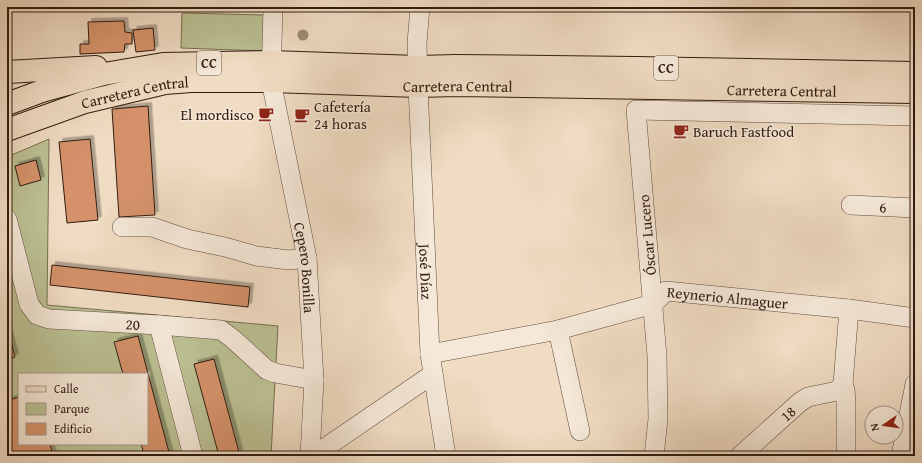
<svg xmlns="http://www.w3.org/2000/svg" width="922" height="463" viewBox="0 0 922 463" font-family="'Gentium Book Plus',serif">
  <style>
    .green { fill: #bbc093; stroke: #766e52; fill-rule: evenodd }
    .building { fill: #d5926a; stroke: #301c11; filter: url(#shadow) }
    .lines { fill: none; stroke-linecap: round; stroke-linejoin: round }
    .minor-casing { stroke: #604c3e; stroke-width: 20 }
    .major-casing { stroke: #301c11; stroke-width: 24 }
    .minor { stroke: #f5e8d8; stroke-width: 19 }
    .major { stroke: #f0dcc3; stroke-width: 22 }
    .rail { stroke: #301c11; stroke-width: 3; stroke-dasharray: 7 7; stroke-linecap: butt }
    .tree { fill: #9e8d77 }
    .labels { text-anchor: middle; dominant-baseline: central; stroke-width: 3; stroke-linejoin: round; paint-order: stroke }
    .shield { fill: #f5e8d8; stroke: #6b594d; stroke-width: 1 }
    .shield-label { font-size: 14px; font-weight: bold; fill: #301c11 }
    .street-label { font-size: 15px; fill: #301c11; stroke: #f5e8d8 }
    .poi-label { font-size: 15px; fill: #301c11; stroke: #f5e8d8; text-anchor: start }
  </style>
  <defs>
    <filter id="shadow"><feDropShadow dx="3.5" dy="-3.5" stdDeviation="0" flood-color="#0004"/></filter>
  </defs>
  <rect width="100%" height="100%" fill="#f0dcc3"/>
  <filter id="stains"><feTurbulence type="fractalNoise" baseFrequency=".005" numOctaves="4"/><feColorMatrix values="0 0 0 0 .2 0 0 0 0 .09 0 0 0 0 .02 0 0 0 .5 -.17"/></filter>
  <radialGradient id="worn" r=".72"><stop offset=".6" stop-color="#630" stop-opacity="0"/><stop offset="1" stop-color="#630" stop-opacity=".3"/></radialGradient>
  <!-- green -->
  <g class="green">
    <path d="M182 13 264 15 263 51 181 48Z"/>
    <path d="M49 139 47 305 278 326 271 456H7V157ZM19 374H147V444H19Z"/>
  </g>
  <!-- building -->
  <g class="building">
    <path d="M124 21 125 32 132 33V44H125L124 52 80 54V44H89L88 22Z"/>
    <path d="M153 28 155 50 136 52 133 30Z"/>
    <path d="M148 106 155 215 119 217 112 109Z"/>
    <path d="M90 139 98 220 67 223 59 142Z"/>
    <path d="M36 160 41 180 20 186 15 166Z"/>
    <path d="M52 265 250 287 248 307 50 285Z"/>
    <path d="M7 327 15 357 7 360Z"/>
    <path d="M138 336 170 456H145L141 444H147V374H123L114 342Z"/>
    <path d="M214 359 240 456H219L194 364Z"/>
    <path d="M19 397V444H50L53 456H7V401Z"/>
  </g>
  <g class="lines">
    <!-- minor casing -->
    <g class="minor-casing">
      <g id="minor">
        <path id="s1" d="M273 7 271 81 307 258 314 380 310 456"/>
        <path id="s2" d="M420 7 417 43 418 86 430 354 446 456"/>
        <path id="s3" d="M851 205 915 208"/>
        <path id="s4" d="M7 219 29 304 37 315 49 319 159 325 221 330 233 339 267 370 275 373 314 380"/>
        <path d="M122 227H152L187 239 225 247 256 256 289 260 307 258"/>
        <path d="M159 325 193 456"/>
        <path d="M558 330 580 431"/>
        <path id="s5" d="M430 354 558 330 653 304 666 291 849 309 915 318"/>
        <path d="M843 384 845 390 846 402V456"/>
        <path d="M313 456 433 374"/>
        <path d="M654 456 658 419 657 356 636 110 915 116"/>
        <path id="s6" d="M740 456 800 402 808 397 837 391 843 384 849 309"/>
        <path d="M901 456 915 384"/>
      </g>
    </g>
    <!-- major casing -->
    <g class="major-casing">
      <g id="major">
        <path d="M7 72 96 67"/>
        <path d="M7 104 42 91 104 74 163 64 271 62 417 67 456 66 635 68 915 73"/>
        <path id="s7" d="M7 130 85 102 165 83 191 81H271L418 86 456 85 915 92"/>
      </g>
    </g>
    <!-- minor -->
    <use href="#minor" class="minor"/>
    <!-- major -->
    <use href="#major" class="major"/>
    <!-- rail -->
    <path class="rail" d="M7 10 61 7"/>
  </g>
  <!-- trees -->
  <circle class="tree" cx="303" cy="35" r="5.5"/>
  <!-- icons -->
  <defs>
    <g id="cafe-bare" transform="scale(1.2)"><path d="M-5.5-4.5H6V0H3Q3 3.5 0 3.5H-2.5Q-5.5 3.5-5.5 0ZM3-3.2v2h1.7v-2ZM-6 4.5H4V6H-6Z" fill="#8f2418" stroke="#f5e8d8" stroke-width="2.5" paint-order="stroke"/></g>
  </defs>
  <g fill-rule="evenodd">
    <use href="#cafe-bare" x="266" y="114"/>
    <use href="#cafe-bare" x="302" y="115"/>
    <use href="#cafe-bare" x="681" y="131"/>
  </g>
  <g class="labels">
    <!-- shield labels -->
    <g class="shield">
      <rect x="197" y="51" width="24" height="24" rx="3"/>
      <rect x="654" y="56" width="24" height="24" rx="3"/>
    </g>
    <g class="shield-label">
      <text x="209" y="63">CC</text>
      <text x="666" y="68">CC</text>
    </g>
    <!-- street labels -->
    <g class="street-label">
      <text stroke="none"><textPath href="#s7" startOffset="458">Carretera Central</textPath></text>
      <text stroke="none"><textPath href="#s7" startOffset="782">Carretera Central</textPath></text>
      <text stroke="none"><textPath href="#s7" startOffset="134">Carretera Central</textPath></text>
      <text stroke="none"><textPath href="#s3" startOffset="32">6</textPath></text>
      <text transform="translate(647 235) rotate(-95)">Óscar Lucero</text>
      <text stroke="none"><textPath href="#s1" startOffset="264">Cepero Bonilla</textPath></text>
      <text stroke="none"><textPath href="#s2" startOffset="265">José Díaz</textPath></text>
      <text stroke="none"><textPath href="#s5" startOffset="309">Reynerio Almaguer</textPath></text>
      <text stroke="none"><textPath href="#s4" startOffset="198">20</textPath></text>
      <text stroke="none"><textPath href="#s6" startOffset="64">18</textPath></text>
    </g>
    <!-- poi labels -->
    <g class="poi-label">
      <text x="314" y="106">Cafetería<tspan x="314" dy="17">24 horas</tspan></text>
      <text x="254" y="114" text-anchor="end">El mordisco</text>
      <text x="693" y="131">Baruch Fastfood</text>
    </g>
  </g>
  <!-- margin -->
  <rect width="922" height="463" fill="none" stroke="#f0dcc3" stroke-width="24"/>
  <rect x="8" y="8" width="906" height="447" fill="none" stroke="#301c11" stroke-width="2"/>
  <rect x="12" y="12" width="898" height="439" fill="none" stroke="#301c11"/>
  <!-- legend -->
  <rect x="18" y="373" width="130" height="72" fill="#f5e8d8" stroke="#a69688"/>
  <rect x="26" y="386" width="20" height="6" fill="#f0dcc3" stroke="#a69688"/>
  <text x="54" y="393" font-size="12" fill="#301c11">Calle</text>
  <rect x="26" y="403" width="20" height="12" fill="#bbc093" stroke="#a69688"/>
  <text x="54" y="413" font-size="12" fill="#301c11">Parque</text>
  <rect x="26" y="423" width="20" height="12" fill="#d5926a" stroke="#a69688"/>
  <text x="54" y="433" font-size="12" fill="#301c11">Edificio</text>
  <!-- north arrow -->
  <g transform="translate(884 425) rotate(257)"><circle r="19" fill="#f5e8d8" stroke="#a69688"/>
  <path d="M0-3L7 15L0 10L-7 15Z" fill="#8f2418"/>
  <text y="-6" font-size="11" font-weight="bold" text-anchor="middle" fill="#301c11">N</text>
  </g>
  <rect width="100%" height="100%" filter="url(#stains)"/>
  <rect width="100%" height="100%" fill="url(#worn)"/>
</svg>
